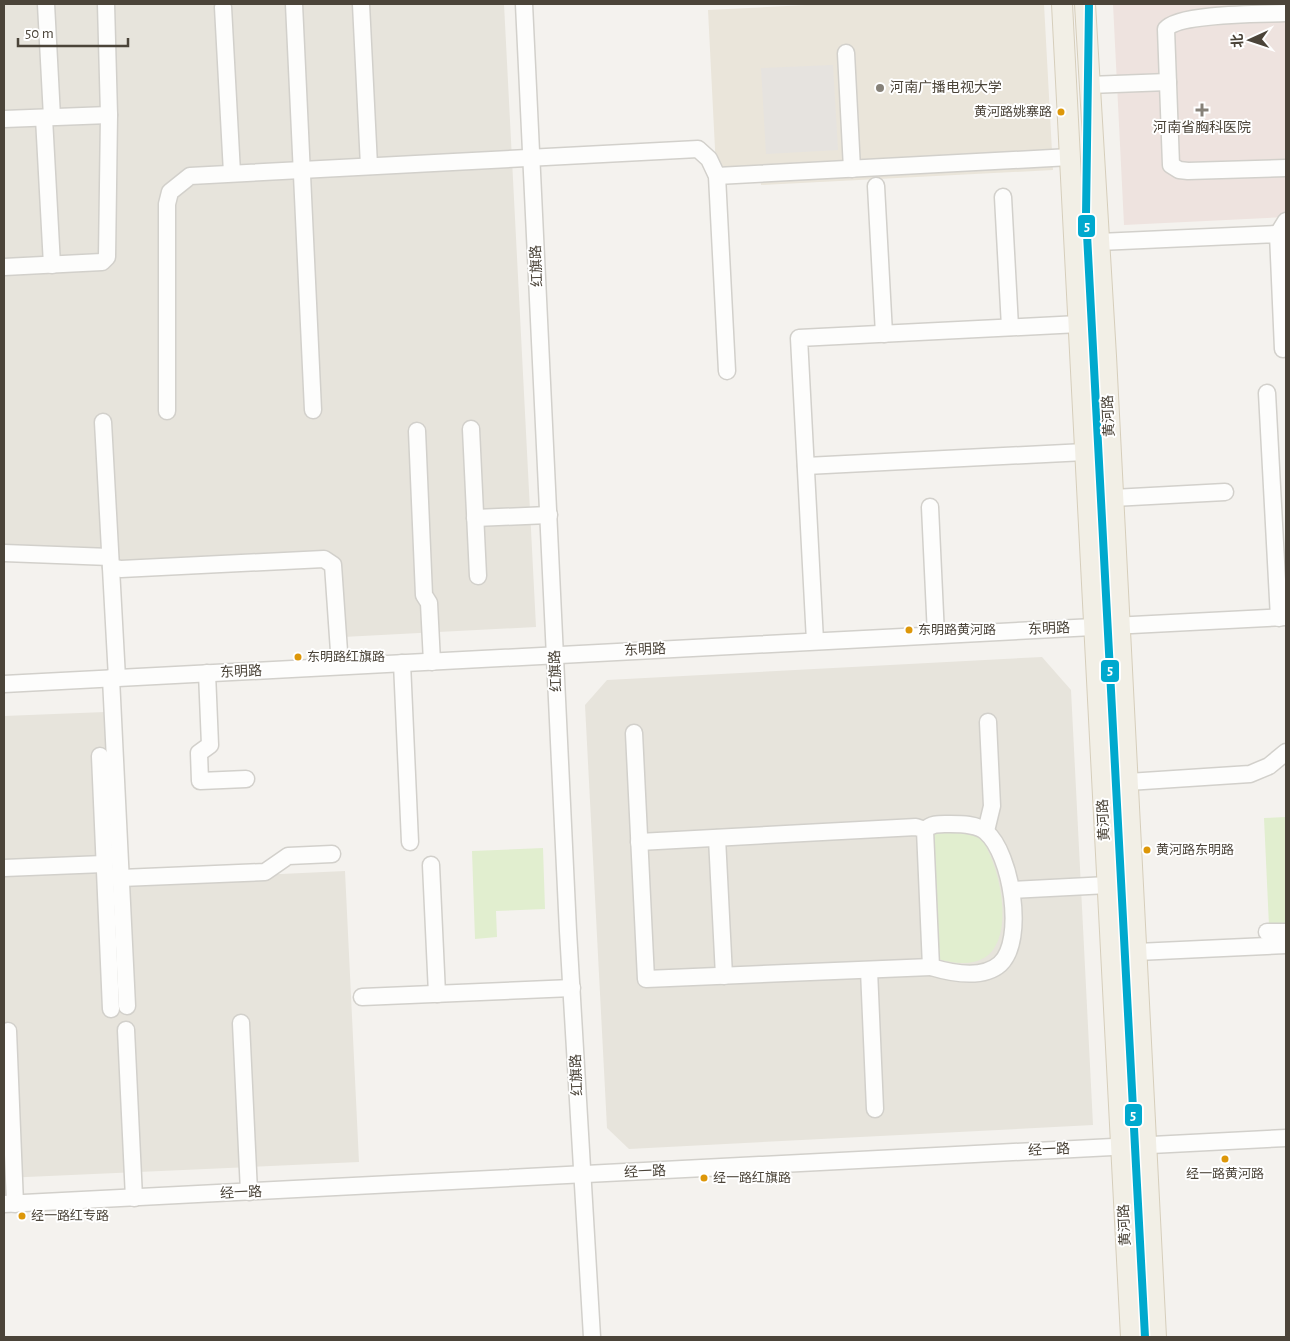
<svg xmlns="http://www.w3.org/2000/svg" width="1290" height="1341" viewBox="0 0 1290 1341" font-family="'Alegreya Sans','Noto Sans SC',sans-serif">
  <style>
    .residential { fill: #e7e4dc }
    .education { fill: #eae5da }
    .medical { fill: #eee3df }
    .green { fill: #e1eecf }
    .parking { fill: #e6e3df }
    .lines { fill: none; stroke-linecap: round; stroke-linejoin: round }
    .minor-casing { stroke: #d2d0cb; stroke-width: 19 }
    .major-casing { stroke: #d6cebb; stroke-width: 22 }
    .minor { stroke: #fdfdfc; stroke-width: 16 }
    .major { stroke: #f2efe6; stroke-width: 20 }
    .metro-1-casing { stroke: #fff; stroke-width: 11 }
    .metro-1 { stroke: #00a9ce; stroke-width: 8 }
    .poi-dot { fill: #868178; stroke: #fff; stroke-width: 2 }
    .bus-dot { fill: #dd9709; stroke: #fff; stroke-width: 2 }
    .labels { text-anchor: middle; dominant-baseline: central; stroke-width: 4; stroke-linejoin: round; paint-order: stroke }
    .bus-label { font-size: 13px; fill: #4b4439; stroke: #fff; text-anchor: start }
    .poi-label { font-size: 14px; fill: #4b4439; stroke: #fff; text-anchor: start }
    .street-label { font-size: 14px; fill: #4b4439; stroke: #fff }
    .line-badge { stroke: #fff; stroke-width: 2 }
    .badge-label { font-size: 14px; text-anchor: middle; font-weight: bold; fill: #fff }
  </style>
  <rect width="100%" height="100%" fill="#f4f2ee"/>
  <!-- residential -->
  <g class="residential">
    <path d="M4 4H504L536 627 343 637 338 564H117L4 559Z"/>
    <path d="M1042 657 1071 690 1093 1125 629 1149 607 1128 585 705 607 680Z"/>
    <path d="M105 712 113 882 345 871 359 1162 4 1178V716Z"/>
  </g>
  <!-- education -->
  <path class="education" d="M826 4H1044L1053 170 761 185 760 166 716 169 708 10Z"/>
  <!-- medical -->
  <path class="medical" d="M1113 4H1286V217L1124 225Z"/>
  <!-- green -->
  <g class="green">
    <path d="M1286 817V925L1269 926 1264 818Z"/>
    <path d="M938 830C951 830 967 828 979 836 984 839 987 849 990 855 1004 886 1017 961 966 963 955 963 946 962 936 958L931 836Z"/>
    <path d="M543 848 545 909 496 911 497 937 475 939 472 851Z"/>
  </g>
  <!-- parking -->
  <path class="parking" d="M833 65 838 150 766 154 761 68Z"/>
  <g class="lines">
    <!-- minor casing -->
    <g class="minor-casing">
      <g id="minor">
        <path d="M46 4 52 117"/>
        <path d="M294 4 313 410"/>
        <path d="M361 4 369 166"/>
        <path d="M524 4 568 931 592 1337"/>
        <path d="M223 7 232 173"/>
        <path d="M1286 13C1262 14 1179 13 1166 29L1171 165 1179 170 1188 171 1286 168"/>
        <path d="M846 53 852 169"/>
        <path d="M1089 85 1168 82"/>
        <path d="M44 118 52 265"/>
        <path d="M4 119 109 115"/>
        <path d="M717 176 1070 157"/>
        <path d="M876 186 884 334"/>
        <path d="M1003 197 1010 327"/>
        <path d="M1278 234 1286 221"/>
        <path d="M1099 242 1278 234 1283 349"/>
        <path d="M4 267 102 262 107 257 109 115 106 4"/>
        <path d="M1267 393 1279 618"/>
        <path d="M167 411V204L170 192 190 176 698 149 709 159 717 176 727 371"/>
        <path d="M103 422 117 678"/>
        <path d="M471 429 478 576"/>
        <path d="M417 431 424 595 429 603 432 662"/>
        <path d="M806 466 1085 452"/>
        <path d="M1113 498 1225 492"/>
        <path d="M930 507 936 635"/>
        <path d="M475 518 549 515"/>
        <path d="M4 553 110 557"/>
        <path d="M111 567 121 569 324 559 333 565 340 666"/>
        <path d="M815 641 799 338 1079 324"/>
        <path d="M402 663 410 842"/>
        <path d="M207 673 210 745 199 753 200 781 246 779"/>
        <path d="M111 678 127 1006"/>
        <path d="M4 684 1286 617"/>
        <path d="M634 733 646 979 931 967"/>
        <path d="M100 756 111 1009"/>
        <path d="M1128 782 1250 774 1269 766 1286 752"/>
        <path d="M986 831 992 806 988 722"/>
        <path d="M717 838 724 976"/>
        <path d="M639 842 916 827 925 830C932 823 940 824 950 824 961 824 977 824 986 832 1011 853 1026 940 1000 964 982 980 951 973 931 967L925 830"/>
        <path d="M431 865 437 994"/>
        <path d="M4 868 104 864"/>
        <path d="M121 878 265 872 288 856 332 854"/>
        <path d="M1012 890 1108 885"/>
        <path d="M1267 932H1286"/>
        <path d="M1137 952 1286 945"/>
        <path d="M869 970 875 1109"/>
        <path d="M362 997 572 988"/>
        <path d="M241 1023 249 1192"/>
        <path d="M126 1030 134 1198"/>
        <path d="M8 1031 15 1204"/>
        <path d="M4 1204 1286 1138"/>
      </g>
    </g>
    <!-- major casing -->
    <g class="major-casing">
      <g id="major">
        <path d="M1062 4 1131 1337"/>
        <path d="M1085 4 1106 356 1156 1337"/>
      </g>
    </g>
    <!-- minor -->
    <use href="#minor" class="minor"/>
    <!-- major -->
    <use href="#major" class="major"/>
    <!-- metro-1 casing -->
    <g class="metro-1-casing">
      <path id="metro-1" d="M1089 4 1086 215 1145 1337"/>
    </g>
    <!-- metro-1 -->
    <use href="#metro-1" class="metro-1"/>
  </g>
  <!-- markers -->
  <g class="poi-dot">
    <circle cx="880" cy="88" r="5"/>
    <path d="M1199.5 102.5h5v5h5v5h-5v5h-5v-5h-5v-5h5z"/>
  </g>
  <g class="bus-dot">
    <circle cx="1061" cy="112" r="4.5"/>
    <circle cx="909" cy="630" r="4.5"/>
    <circle cx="298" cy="657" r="4.5"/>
    <circle cx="1147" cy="850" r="4.5"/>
    <circle cx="1225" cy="1159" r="4.5"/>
    <circle cx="704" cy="1178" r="4.5"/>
    <circle cx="22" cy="1216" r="4.5"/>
  </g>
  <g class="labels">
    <!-- bus labels -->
    <g class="bus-label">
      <text x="1052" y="112" text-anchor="end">黄河路姚寨路</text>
      <text x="918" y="630">东明路黄河路</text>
      <text x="307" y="657">东明路红旗路</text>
      <text x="1156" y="850">黄河路东明路</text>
      <text x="1225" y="1174" text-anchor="middle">经一路黄河路</text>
      <text x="713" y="1178">经一路红旗路</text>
      <text x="31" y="1216">经一路红专路</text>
    </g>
    <!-- poi labels -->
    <g class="poi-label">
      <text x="890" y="88">河南广播电视大学</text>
      <text x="1202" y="128" text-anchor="middle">河南省胸科医院</text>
    </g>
    <!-- street labels -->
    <g class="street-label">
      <text transform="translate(537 266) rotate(-93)">红旗路</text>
      <text transform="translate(1109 416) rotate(-93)">黄河路</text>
      <text transform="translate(1049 629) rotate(-3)">东明路</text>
      <text transform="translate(645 650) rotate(-3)">东明路</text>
      <text transform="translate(556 671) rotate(-93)">红旗路</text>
      <text transform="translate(241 672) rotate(-3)">东明路</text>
      <text transform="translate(1104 820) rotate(-93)">黄河路</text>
      <text transform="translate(577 1075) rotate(-93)">红旗路</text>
      <text transform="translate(1049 1150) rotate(-3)">经一路</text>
      <text transform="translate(645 1172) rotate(-3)">经一路</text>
      <text transform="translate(241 1193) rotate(-3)">经一路</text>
      <text transform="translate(1125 1225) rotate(-93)">黄河路</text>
    </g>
  </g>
  <g class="line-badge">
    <rect x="1077" y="214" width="19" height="24" rx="5" fill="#00a9ce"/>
    <rect x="1100" y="659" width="20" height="24" rx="5" fill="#00a9ce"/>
    <rect x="1124" y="1103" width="19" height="24" rx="5" fill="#00a9ce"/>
  </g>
  <g class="badge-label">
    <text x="1087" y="231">5</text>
    <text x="1110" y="675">5</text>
    <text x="1133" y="1120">5</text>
  </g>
  <!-- border -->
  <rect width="1290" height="1341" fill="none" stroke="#4b4439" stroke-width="10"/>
  <!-- north arrow -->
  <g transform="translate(1250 40) rotate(267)" stroke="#ffffff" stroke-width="4" paint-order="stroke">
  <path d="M0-4L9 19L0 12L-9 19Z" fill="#4b4439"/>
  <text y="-8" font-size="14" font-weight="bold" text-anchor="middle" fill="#4b4439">北</text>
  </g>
  <!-- scale -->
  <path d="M18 38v8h110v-8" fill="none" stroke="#4b4439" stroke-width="2.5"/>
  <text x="25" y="38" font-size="15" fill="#4b4439" stroke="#ffffff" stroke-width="4" paint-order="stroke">50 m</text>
</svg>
